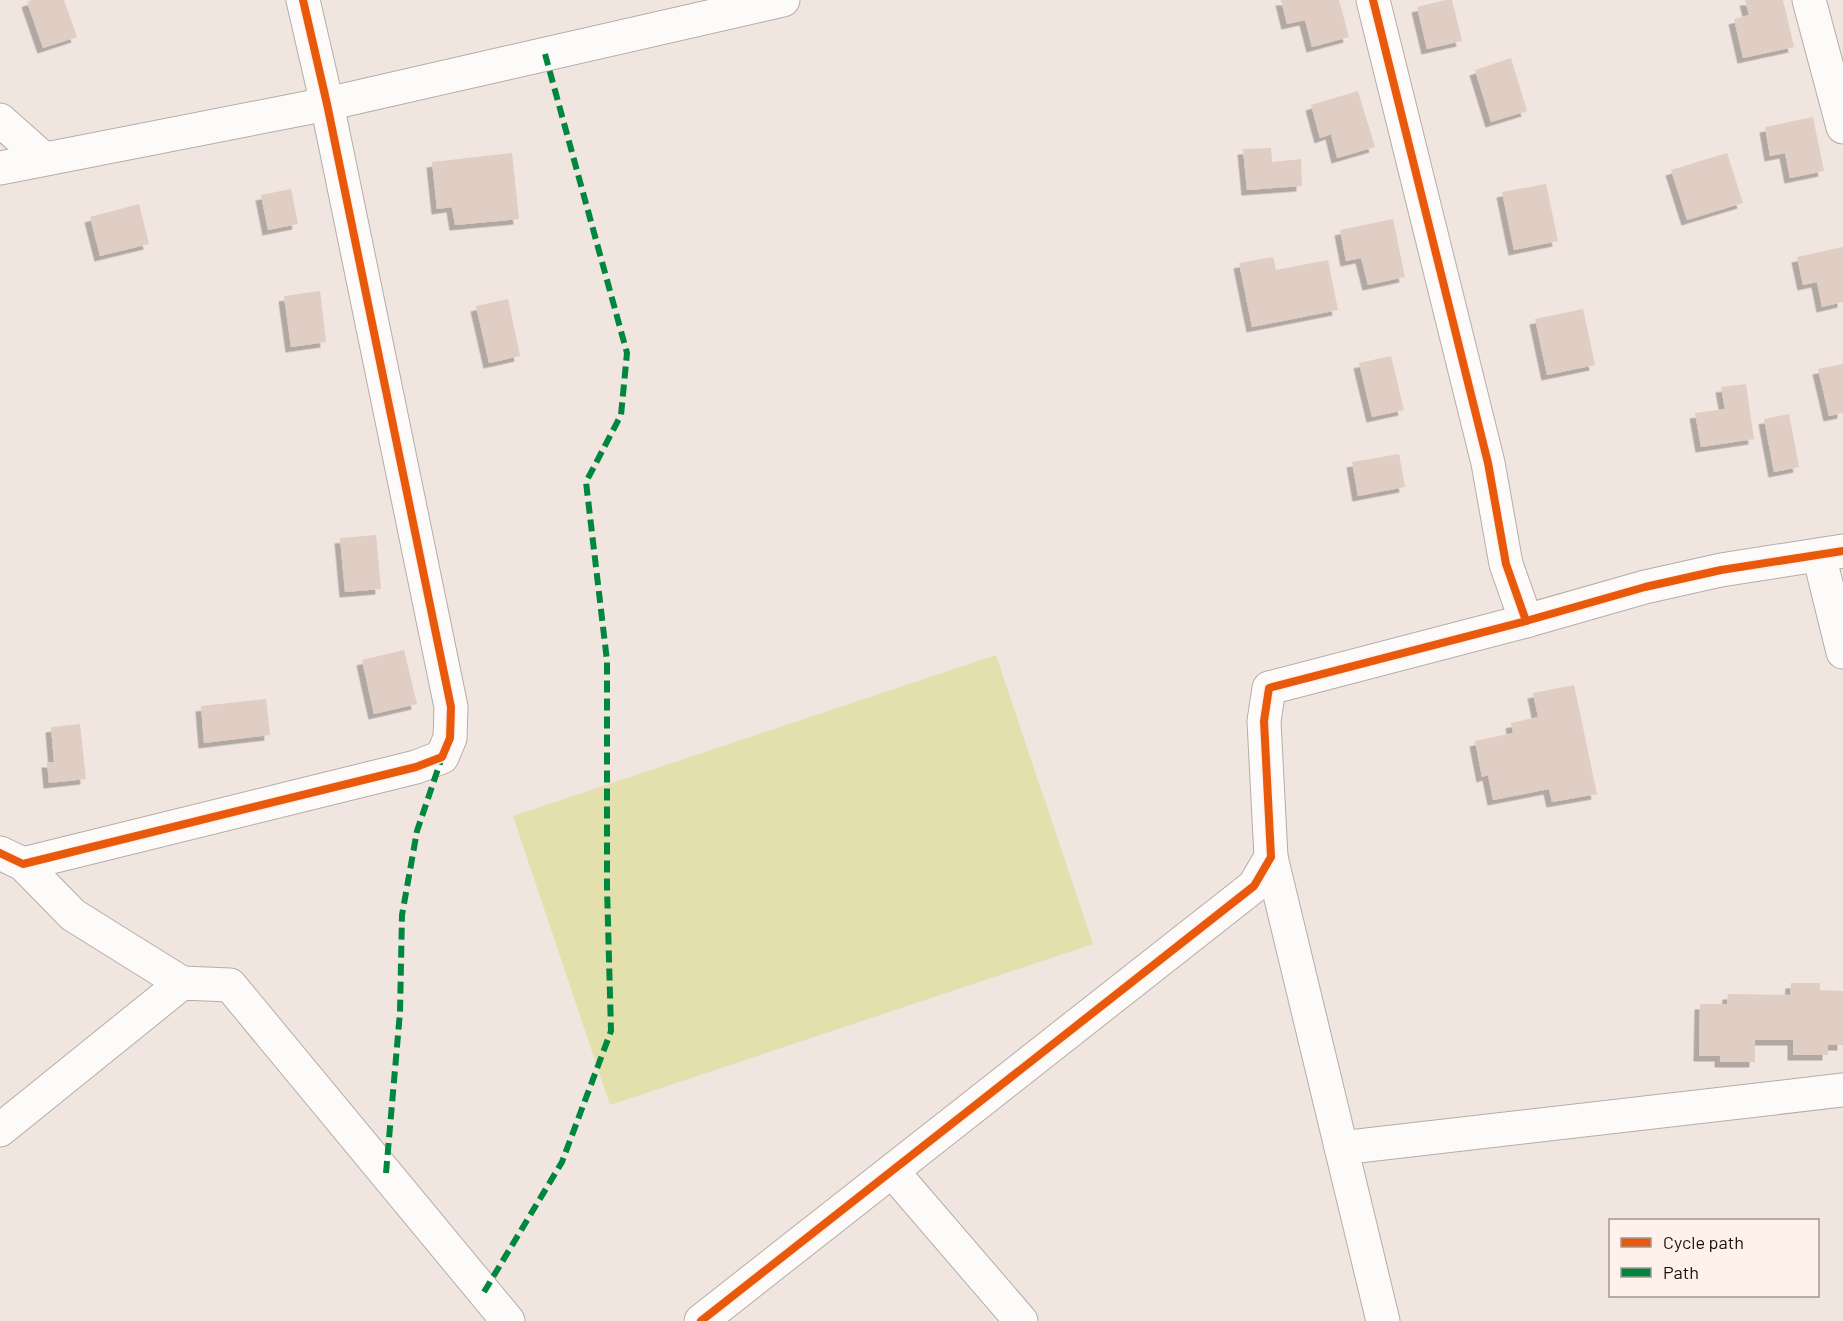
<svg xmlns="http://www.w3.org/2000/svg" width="1843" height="1321" viewBox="0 0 1843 1321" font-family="Barlow,sans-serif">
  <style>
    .green { fill: #e3e0ae }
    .building { fill: #e0cdc4; filter: url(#shadow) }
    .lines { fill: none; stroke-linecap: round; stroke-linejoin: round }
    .minor-casing { stroke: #b6aca7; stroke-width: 35 }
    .minor { stroke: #fdfbfa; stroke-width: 33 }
    .quiet { stroke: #00873e; stroke-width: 6; stroke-dasharray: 12 6; stroke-linecap: butt }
    .cycleway-casing { stroke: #fef1eb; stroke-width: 11 }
    .cycleway { stroke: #e8590c; stroke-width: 8 }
  </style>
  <defs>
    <filter id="shadow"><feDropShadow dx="-5.5" dy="5.5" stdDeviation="0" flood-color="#0004"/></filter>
  </defs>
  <rect width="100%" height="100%" fill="#f1e5df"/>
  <!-- green -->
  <path class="green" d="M996 655 1093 944 610 1105 513 816Z"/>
  <!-- building -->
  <g class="building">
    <path d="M31 0H64L77 37 43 48 27 2Z"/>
    <path d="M1281 0H1339L1349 37 1312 47 1305 20 1287 24Z"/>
    <path d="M1446 0H1452L1462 41 1427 49 1417 7Z"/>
    <path d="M1745 0H1783L1794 47 1743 58 1734 19 1749 15Z"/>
    <path d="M1511 58 1527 111 1491 122 1475 70Z"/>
    <path d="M1358 91 1375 147 1337 158 1331 134 1320 138 1311 105Z"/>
    <path d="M1813 117 1824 171 1790 178 1785 153 1770 156 1765 127Z"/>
    <path d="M1271 148 1272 162 1301 159 1302 186 1247 190 1243 149Z"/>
    <path d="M512 153 519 219 455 225 452 207 437 209 432 162Z"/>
    <path d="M1727 153 1743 203 1687 220 1671 170Z"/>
    <path d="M1546 184 1558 241 1514 250 1502 192Z"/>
    <path d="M291 189 298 224 268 230 261 195Z"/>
    <path d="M139 204 149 244 100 256 90 217Z"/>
    <path d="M1393 219 1405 277 1368 285 1361 258 1346 261 1340 230Z"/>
    <path d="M1843 247V302L1822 307 1817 282 1803 285 1797 257Z"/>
    <path d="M1273 257 1276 270 1328 260 1338 310 1252 327 1239 263Z"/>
    <path d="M320 291 326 342 291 347 284 296Z"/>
    <path d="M508 299 520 356 489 363 476 306Z"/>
    <path d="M1583 309 1595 365 1547 375 1535 319Z"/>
    <path d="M1391 356 1404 410 1372 417 1359 363Z"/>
    <path d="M1843 364V413L1829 416 1818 369Z"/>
    <path d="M1746 384 1754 439 1701 447 1695 413 1725 409 1721 387Z"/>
    <path d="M1789 414 1799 467 1774 472 1764 419Z"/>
    <path d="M1399 454 1405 487 1358 496 1352 462Z"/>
    <path d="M376 535 381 589 345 592 340 538Z"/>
    <path d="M404 650 417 704 374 714 362 660Z"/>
    <path d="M1574 685 1597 794 1552 802 1549 789 1493 800 1488 775 1482 777 1475 741 1513 733 1511 723 1538 717 1533 693Z"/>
    <path d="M266 699 270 735 204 743 201 706Z"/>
    <path d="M80 724 86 779 49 783 47 762H54L51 727Z"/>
    <path d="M1791 983H1820V990L1843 991V1045H1828V1055H1793V1040H1755V1062H1720V1056H1699L1700 1004H1727L1728 994 1790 995Z"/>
  </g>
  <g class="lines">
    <!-- minor casing -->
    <g class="minor-casing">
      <g id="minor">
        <path d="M1373 0 1488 463 1506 564 1526 621 1645 587 1721 570 1843 551"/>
        <path d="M1809 0 1843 127"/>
        <path d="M0 120 44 159"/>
        <path d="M0 168 327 104 783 0"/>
        <path d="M1819 555 1843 652"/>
        <path d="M0 853 23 864 416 767 442 757 450 738 451 707 327 104 303 0"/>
        <path d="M1271 857 1383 1321"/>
        <path d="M23 864 73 915 182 983"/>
        <path d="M0 1130 182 983 230 985 508 1321"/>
        <path d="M1341 1148 1843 1090"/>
        <path d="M892 1171 1021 1321"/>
        <path d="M701 1321 1254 886 1271 857 1264 721 1269 688 1526 621"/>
      </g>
    </g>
    <!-- minor -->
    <use href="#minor" class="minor"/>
    <!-- quiet -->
    <g class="quiet">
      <path d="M386 1173 400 1012 402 915 417 831 442 757"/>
      <path d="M484 1292 562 1162 611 1031 607 887V661L586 482 621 415 627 353 545 54"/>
    </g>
    <!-- cycleway casing -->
    <g class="cycleway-casing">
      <g id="cycleway">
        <path d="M1373 0 1488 463 1506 564 1526 621 1645 587 1721 570 1843 551"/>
        <path d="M0 853 23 864 416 767 442 757 450 738 451 707 327 104 303 0"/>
        <path d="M701 1321 1254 886 1271 857 1264 721 1269 688 1526 621"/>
      </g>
    </g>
    <!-- cycleway -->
    <use href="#cycleway" class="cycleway"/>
  </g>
  <!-- legend -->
  <rect x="1609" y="1219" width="210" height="78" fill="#fef1eb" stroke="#a29792" stroke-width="1.5"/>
  <rect x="1621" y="1238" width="30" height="9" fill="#e8590c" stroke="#a29792" stroke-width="1.5"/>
  <text x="1663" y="1249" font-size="18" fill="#18110d">Cycle path</text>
  <rect x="1621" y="1268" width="30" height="9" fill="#00873e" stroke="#a29792" stroke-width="1.5"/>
  <text x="1663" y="1279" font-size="18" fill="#18110d">Path</text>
</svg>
